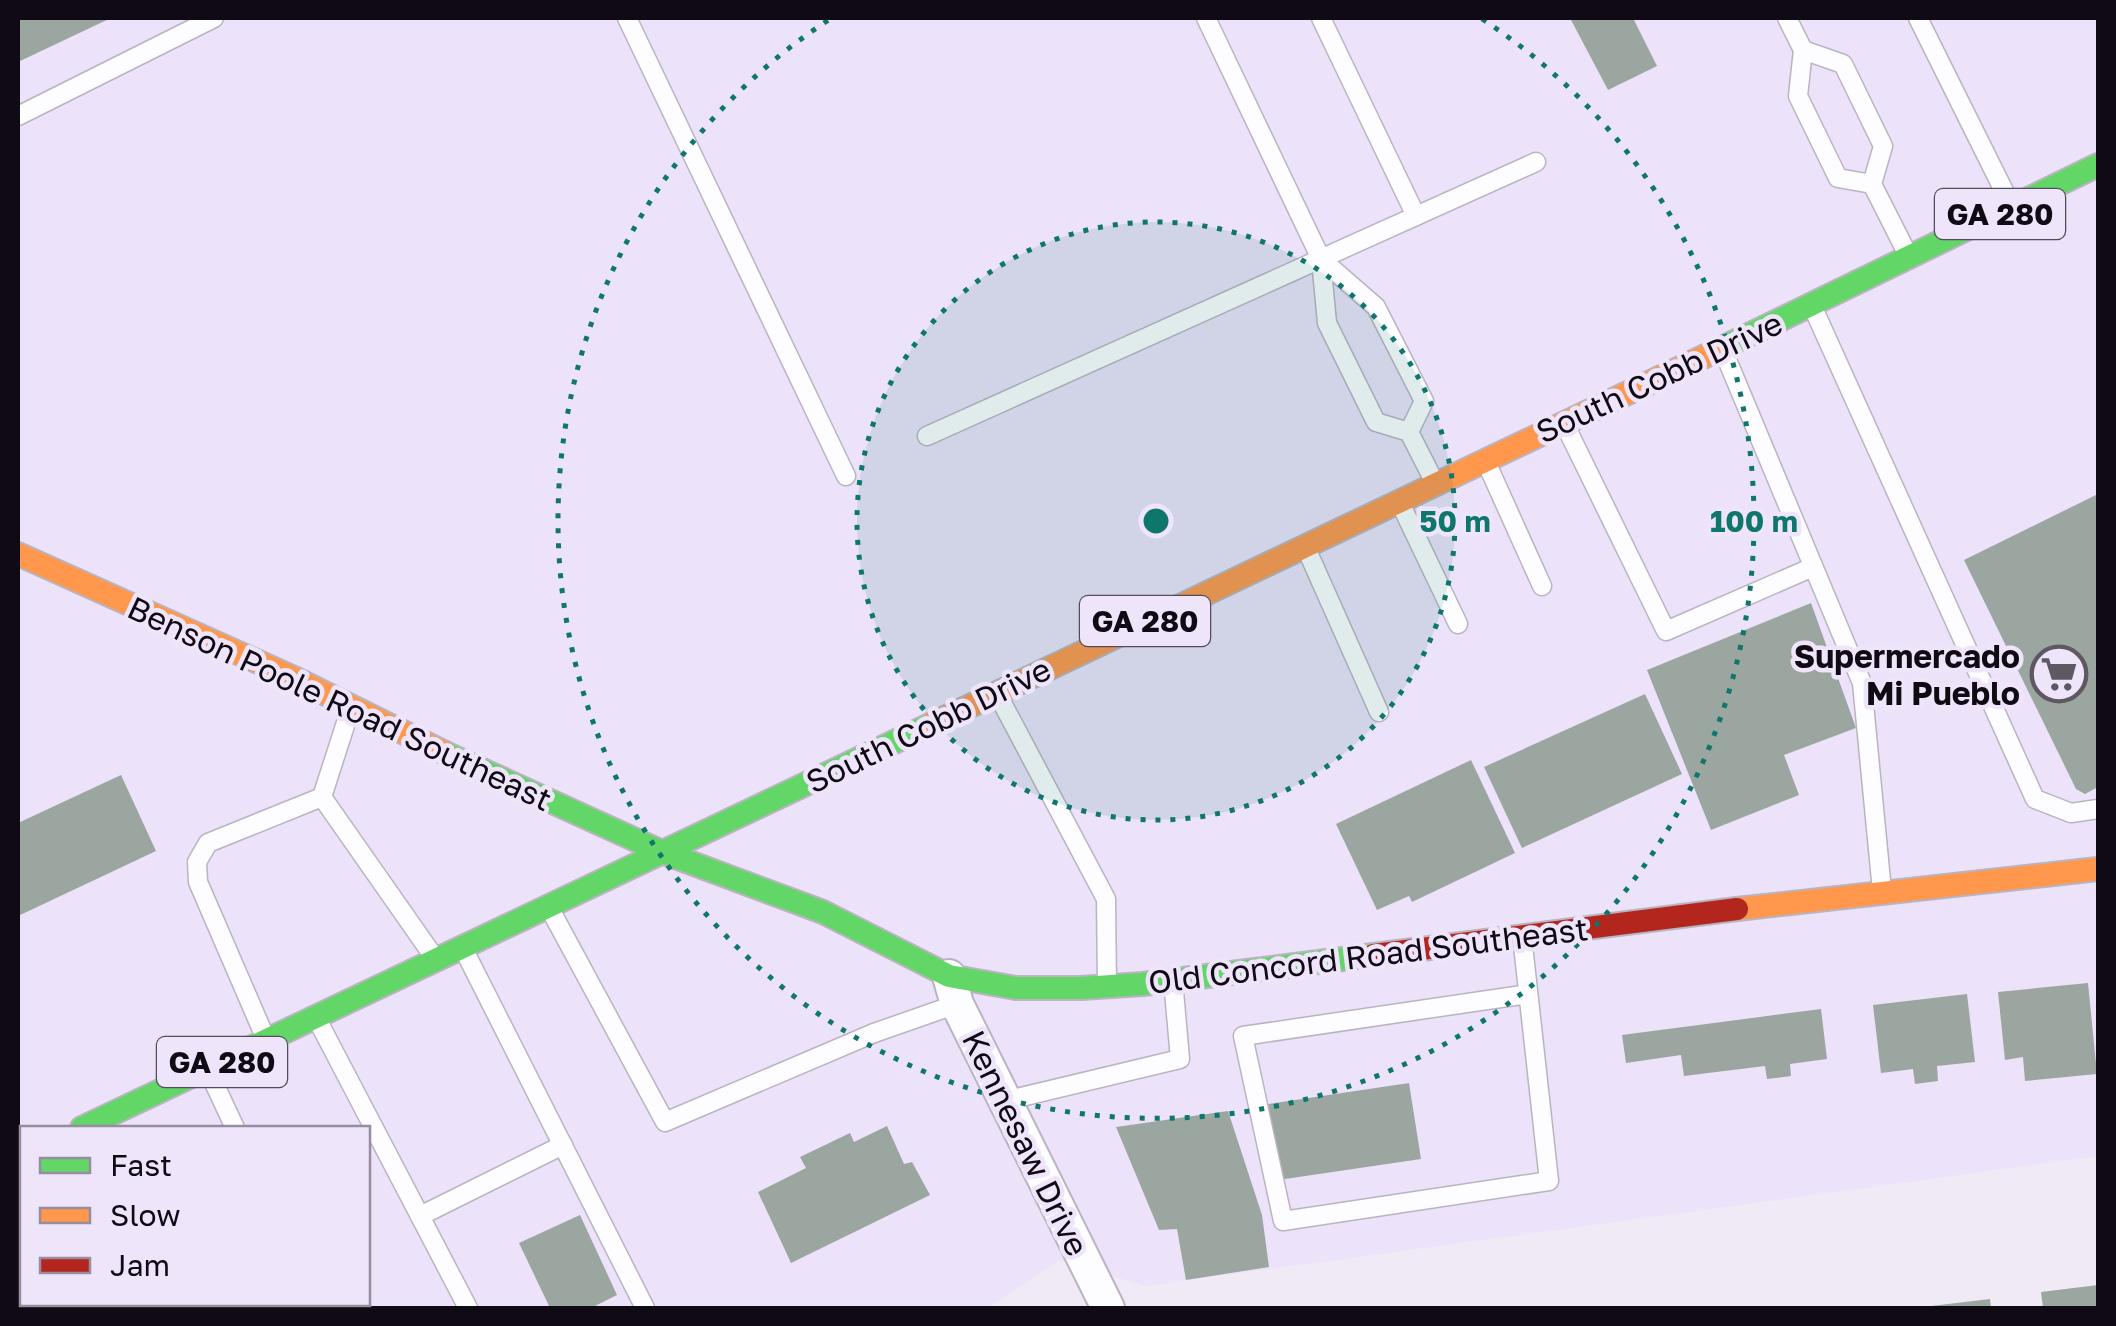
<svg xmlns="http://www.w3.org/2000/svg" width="2116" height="1326" viewBox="0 0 2116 1326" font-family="'Golos Text',sans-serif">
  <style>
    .built { fill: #ece2f9; fill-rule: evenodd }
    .building { fill: #9ca6a0 }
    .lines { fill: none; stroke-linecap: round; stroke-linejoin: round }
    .lane-casing { stroke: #bab4c0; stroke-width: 21 }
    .street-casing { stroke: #bab4c0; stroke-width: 36 }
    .fast-casing { stroke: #bab4c0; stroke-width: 26 }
    .slow-casing { stroke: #bab4c0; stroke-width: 26 }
    .jam-casing { stroke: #bab4c0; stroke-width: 26 }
    .lane { stroke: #fdfcfe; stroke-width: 18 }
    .street { stroke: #fdfcfe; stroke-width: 32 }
    .fast { stroke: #63d668; stroke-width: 22 }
    .slow { stroke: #ff974d; stroke-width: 22 }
    .jam { stroke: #b3261e; stroke-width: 22 }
    .ring { fill: none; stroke: #0f766e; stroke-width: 5; stroke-dasharray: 5 10 }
    .labels { text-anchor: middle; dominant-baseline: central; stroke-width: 9; stroke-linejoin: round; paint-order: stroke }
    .shield { fill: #efe5fa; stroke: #534c5a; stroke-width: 2.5 }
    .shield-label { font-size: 30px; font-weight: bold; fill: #100a15 }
    .street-label { font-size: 32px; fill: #100a15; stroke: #efe5fa }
    .poi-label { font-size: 32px; font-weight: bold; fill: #100a15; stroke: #efe5fa; text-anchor: end }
    .centre { fill: #0f766e; stroke: #efe5fa; stroke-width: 5 }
    .ring-label { font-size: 30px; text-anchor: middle; font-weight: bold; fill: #0f766e; stroke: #efe5fa; stroke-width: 9; stroke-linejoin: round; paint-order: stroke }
  </style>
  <rect width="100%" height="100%" fill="#efeaf5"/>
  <!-- built -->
  <path class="built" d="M18 18H2098V1156L1145 1286 1059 1260 987 1308H18ZM22 1128H368V1304H22Z"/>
  <!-- building -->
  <g class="building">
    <path d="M18 18H111L18 62Z"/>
    <path d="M1570 18H1633L1657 66 1608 90Z"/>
    <path d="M2098 494V787L2085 794 2076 789 1964 560Z"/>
    <path d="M1811 603 1856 728 1784 755 1799 795 1711 830 1647 670Z"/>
    <path d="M1645 694 1682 774 1522 848 1484 767Z"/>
    <path d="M1471 760 1515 853 1412 902 1409 896 1377 910 1336 824Z"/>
    <path d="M121 775 156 851 18 916V823Z"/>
    <path d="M2088 983 2097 1074 2025 1081 2023 1057 2005 1060 1998 992Z"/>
    <path d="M1967 994 1975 1062 1937 1066 1938 1081 1915 1084 1913 1069 1881 1073 1873 1005Z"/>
    <path d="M1821 1009 1827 1059 1790 1064 1791 1076 1767 1079 1765 1066 1684 1076 1681 1055 1626 1063 1622 1035Z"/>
    <path d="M1409 1083 1421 1159 1278 1180 1268 1104Z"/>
    <path d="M1228 1111 1262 1215 1269 1267 1186 1280 1177 1229 1159 1230 1116 1127Z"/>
    <path d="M887 1126 904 1164 912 1162 930 1195 791 1263 758 1192 806 1168 800 1157 850 1133 854 1142Z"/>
    <path d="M580 1215 617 1295 591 1308H550L519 1243Z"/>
    <path d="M2098 1285V1308H2043L2041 1292Z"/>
    <path d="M1990 1299 1991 1308H1931V1306Z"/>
  </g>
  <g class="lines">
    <!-- lane casing -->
    <g class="lane-casing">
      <g id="lane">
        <path d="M627 18 846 476"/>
        <path d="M1206 18 1321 259 1327 323 1376 422 1409 432 1435 483"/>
        <path d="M1321 18 1416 216"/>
        <path d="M1787 18 1803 50 1798 96 1838 178 1872 184"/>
        <path d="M1918 18 2011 205"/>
        <path d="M1803 50 1843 64 1883 146 1872 184 1909 257"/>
        <path d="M18 116 214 18"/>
        <path d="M1321 259 1376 307 1424 401 1409 432"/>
        <path d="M1814 310 2035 799 2071 813 2098 809"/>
        <path d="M1723 350 1862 683 1882 891"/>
        <path d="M1565 425 1666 631 1813 567"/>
        <path d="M927 436 1536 162"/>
        <path d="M1487 464 1542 586"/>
        <path d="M1402 507 1458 624"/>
        <path d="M1306 548 1379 712"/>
        <path d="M999 697 1106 899 1107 985"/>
        <path d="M322 797 434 957"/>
        <path d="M551 911 665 1122 874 1033 957 1004"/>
        <path d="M1522 936 1549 1181 1283 1221 1243 1036 1528 994"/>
        <path d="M465 952 645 1308"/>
        <path d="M318 1021 468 1308"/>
        <path d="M265 1037 198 882 197 862 208 843 322 797 351 707"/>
        <path d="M208 1070 235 1128"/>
        <path d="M1004 1101 1180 1059 1173 980"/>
        <path d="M420 1216 563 1145"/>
        <path d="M131 1304 133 1308"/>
        <path d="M319 1304 322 1308"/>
      </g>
    </g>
    <!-- street casing -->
    <g class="street-casing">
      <path id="street" d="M949 976 957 1004 1108 1308"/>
    </g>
    <!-- fast casing -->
    <g class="fast-casing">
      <g id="fast">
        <path d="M1720 349 2098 165"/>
        <path d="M445 753 662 852 823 912 949 976 1016 988H1081L1143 984 1374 955"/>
        <path d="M82 1128 932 724"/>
        <path d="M18 1159 22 1157"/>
      </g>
    </g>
    <!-- slow casing -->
    <g class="slow-casing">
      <g id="slow">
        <path d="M18 554 294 678 445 753"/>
        <path d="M932 724 1720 349"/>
        <path d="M1737 909 2098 869"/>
      </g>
    </g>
    <!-- jam casing -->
    <g class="jam-casing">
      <path id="jam" d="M1374 955 1737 909"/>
    </g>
    <!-- lane -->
    <use href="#lane" class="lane"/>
    <!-- street -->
    <use href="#street" class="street"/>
    <!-- fast -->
    <use href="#fast" class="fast"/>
    <!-- slow -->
    <use href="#slow" class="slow"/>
    <!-- jam -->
    <use href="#jam" class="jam"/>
  </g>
  <!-- distance rings -->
  <circle cx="1156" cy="521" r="299" fill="#0f766e" fill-opacity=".12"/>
  <g class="ring">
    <circle cx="1156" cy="521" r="299"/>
    <path d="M1482 19A598 598 0 1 1 830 19"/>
  </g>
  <!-- icons -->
  <defs>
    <g id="supermarket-ring" transform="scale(2.875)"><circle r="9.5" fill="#efe5fa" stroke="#5e5863" stroke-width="1.5"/><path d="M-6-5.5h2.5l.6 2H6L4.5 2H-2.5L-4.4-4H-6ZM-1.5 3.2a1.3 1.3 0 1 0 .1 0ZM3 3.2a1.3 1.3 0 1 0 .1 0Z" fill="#5e5863"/></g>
  </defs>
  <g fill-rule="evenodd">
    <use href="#supermarket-ring" x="2059" y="674"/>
  </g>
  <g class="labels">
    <!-- shield labels -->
    <g class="shield">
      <rect x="1935" y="189" width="130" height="50" rx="8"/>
      <rect x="1080" y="596" width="130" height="50" rx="8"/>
      <rect x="157" y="1037" width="130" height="50" rx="8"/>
    </g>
    <g class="shield-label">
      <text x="2000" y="214">GA 280</text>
      <text x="1145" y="621">GA 280</text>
      <text x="222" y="1062">GA 280</text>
    </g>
    <!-- street labels -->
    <g class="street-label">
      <text transform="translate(1659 377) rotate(-25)">South Cobb Drive</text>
      <text transform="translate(340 703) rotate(25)">Benson Poole Road Southeast</text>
      <text transform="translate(928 725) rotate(-26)">South Cobb Drive</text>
      <text transform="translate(1368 955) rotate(-7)">Old Concord Road Southeast</text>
      <text transform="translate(1026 1143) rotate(64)">Kennesaw Drive</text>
    </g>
    <!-- poi labels -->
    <g class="poi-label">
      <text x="2020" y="656">Supermercado<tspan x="2020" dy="37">Mi Pueblo</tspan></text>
    </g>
  </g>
  <circle cx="1156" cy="521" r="15" class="centre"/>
  <g class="ring-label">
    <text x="1455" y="532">50 m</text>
    <text x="1754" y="532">100 m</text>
  </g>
  <!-- border -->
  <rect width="2116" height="1326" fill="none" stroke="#100a15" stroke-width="40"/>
  <!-- legend -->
  <rect x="20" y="1126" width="350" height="180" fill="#efe5fa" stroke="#968d9e" stroke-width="2.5"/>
  <rect x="40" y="1158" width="50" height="15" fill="#63d668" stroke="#968d9e" stroke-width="2.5"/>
  <text x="110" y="1176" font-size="30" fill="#100a15">Fast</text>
  <rect x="40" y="1208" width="50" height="15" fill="#ff974d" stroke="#968d9e" stroke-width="2.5"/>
  <text x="110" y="1226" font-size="30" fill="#100a15">Slow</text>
  <rect x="40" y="1258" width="50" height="15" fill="#b3261e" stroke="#968d9e" stroke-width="2.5"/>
  <text x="110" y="1276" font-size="30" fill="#100a15">Jam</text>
</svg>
